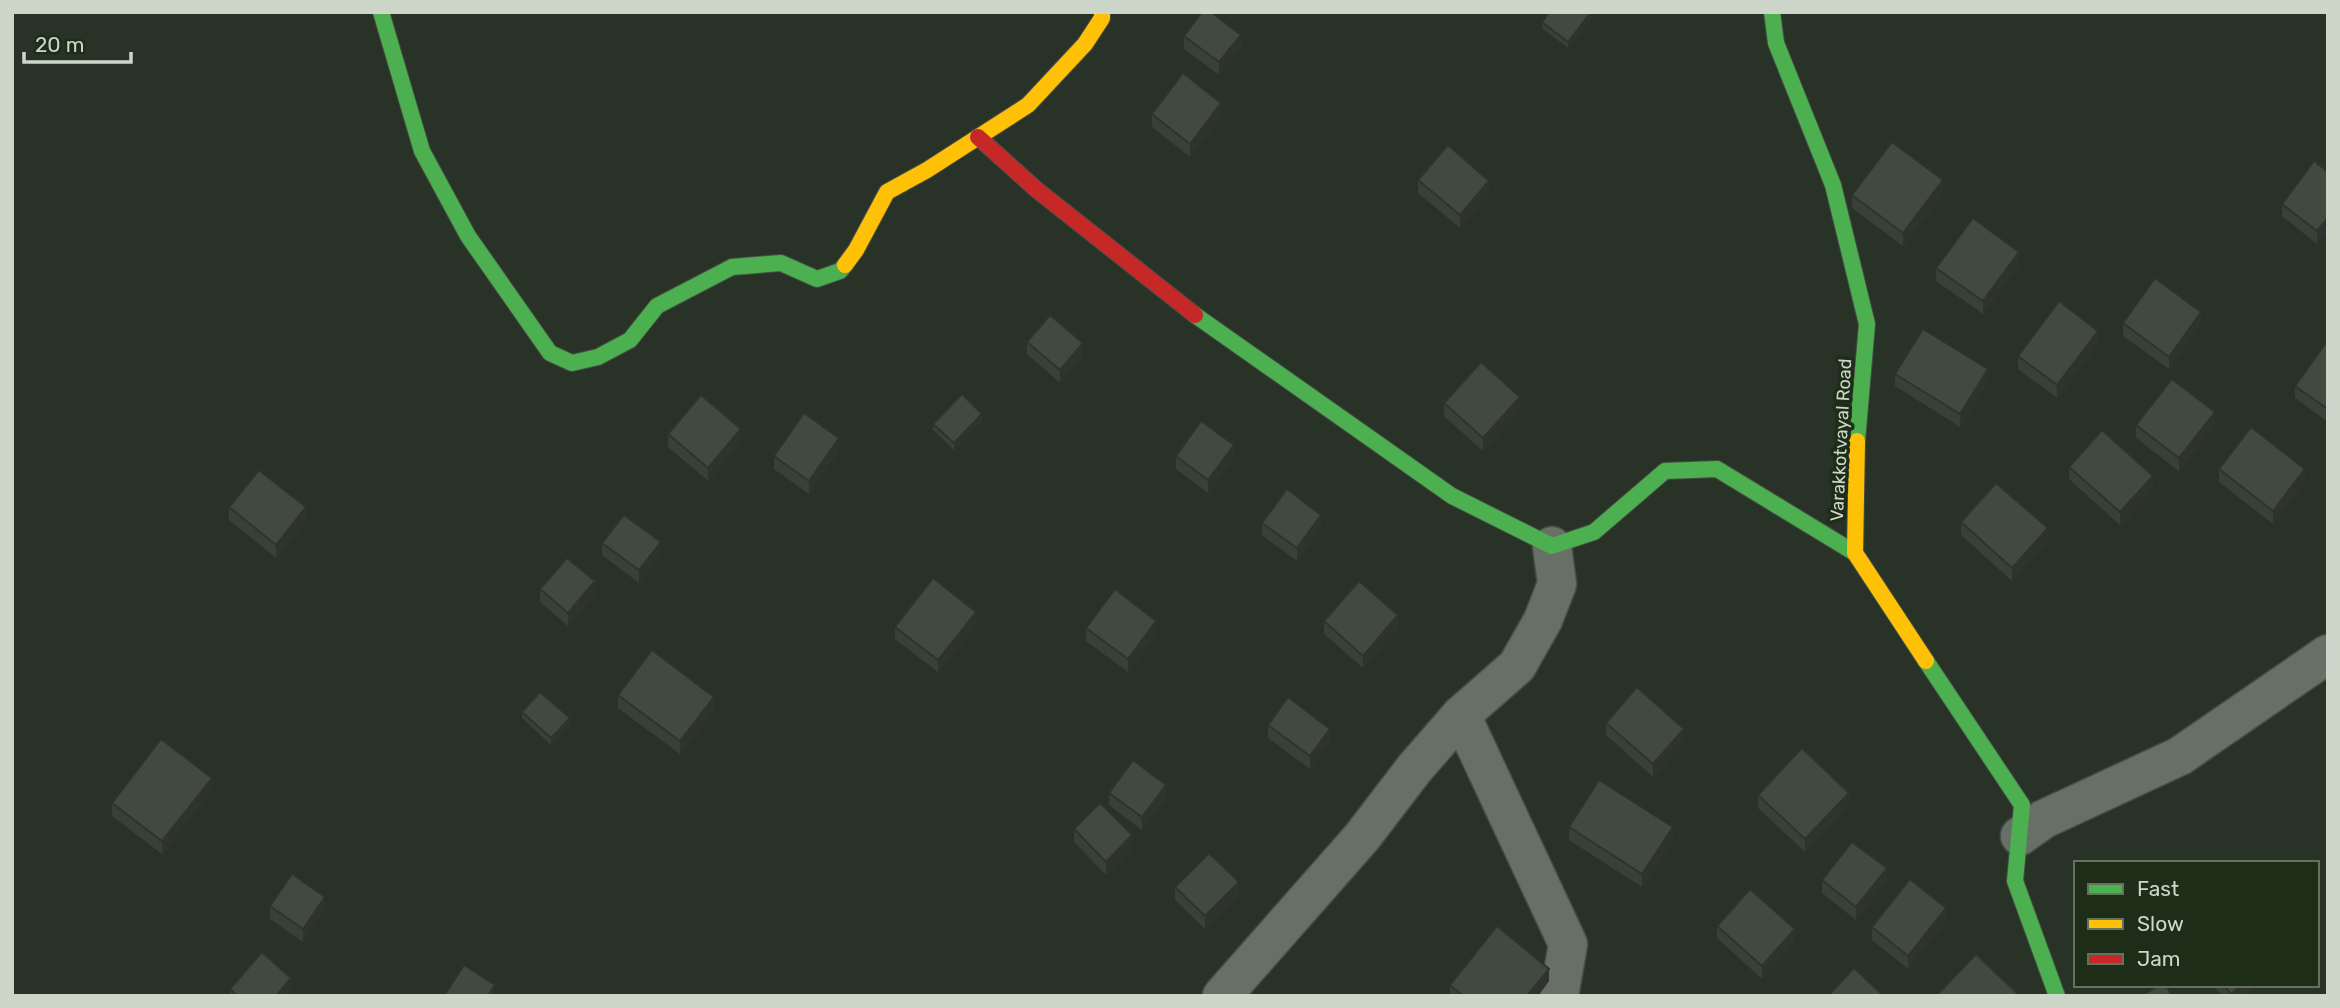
<svg xmlns="http://www.w3.org/2000/svg" width="2340" height="1008" viewBox="0 0 2340 1008" font-family="Rubik,sans-serif">
  <style>
    .lines { fill: none; stroke-linecap: round; stroke-linejoin: round }
    .street-casing { stroke: #464f44; stroke-width: 41 }
    .fast-casing { stroke: #464f44; stroke-width: 18 }
    .slow-casing { stroke: #464f44; stroke-width: 18 }
    .jam-casing { stroke: #464f44; stroke-width: 18 }
    .street { stroke: #686f66; stroke-width: 38 }
    .fast { stroke: #4caf50; stroke-width: 16 }
    .slow { stroke: #ffc107; stroke-width: 16 }
    .jam { stroke: #c62828; stroke-width: 16 }
    .wall { fill: #394037 }
    .shaded-wall { fill: #2e342d }
    .building { fill: #424a40; stroke: #2e342d; stroke-width: 2 }
    .labels { text-anchor: middle; dominant-baseline: central; stroke-width: 7; stroke-linejoin: round; paint-order: stroke }
    .street-label { font-size: 18px; fill: #ccd7ca; stroke: #1d2d18 }
  </style>
  <rect width="100%" height="100%" fill="#293227"/>
  <g class="lines">
    <!-- street casing -->
    <g class="street-casing">
      <g id="street">
        <path d="M1461 715 1568 944 1559 996"/>
        <path d="M2020 836 2044 819 2180 756 2328 654"/>
        <path d="M1222 996 1362 837 1414 769 1461 715 1517 666 1543 620 1557 584 1552 546"/>
      </g>
    </g>
    <!-- fast casing -->
    <g class="fast-casing">
      <g id="fast">
        <path d="M381 12 422 151 468 236 550 353 572 363 598 357 630 340 657 306 732 267 781 263 817 279 840 271 845 265"/>
        <path d="M1772 12 1776 43 1833 185 1867 324 1857 441"/>
        <path d="M1195 315 1452 496 1552 546 1594 532 1665 471 1717 469 1855 553"/>
        <path d="M1926 661 2022 805 2015 881 2057 996"/>
      </g>
    </g>
    <!-- slow casing -->
    <g class="slow-casing">
      <g id="slow">
        <path d="M845 265 856 250 887 192 927 170 1028 105 1085 44 1102 18V12"/>
        <path d="M1857 441 1855 553 1926 661"/>
      </g>
    </g>
    <!-- jam casing -->
    <g class="jam-casing">
      <path id="jam" d="M978 137 1037 190 1195 315"/>
    </g>
    <!-- street -->
    <use href="#street" class="street"/>
    <!-- fast -->
    <use href="#fast" class="fast"/>
    <!-- slow -->
    <use href="#slow" class="slow"/>
    <!-- jam -->
    <use href="#jam" class="jam"/>
  </g>
  <!-- wall -->
  <g class="wall">
    <path d="M1592 18 1568 48 1542 28V22Z"/>
    <path d="M1184 36 1241 47 1219 75 1184 49Z"/>
    <path d="M1152 114 1221 116 1190 157 1152 127Z"/>
    <path d="M2328 172 2317 244 2282 216V204Z"/>
    <path d="M1418 180 1489 193 1460 228 1418 193Z"/>
    <path d="M1943 193 1903 246 1852 208V195Z"/>
    <path d="M2019 265 1983 314 1936 281V268Z"/>
    <path d="M2123 323 2201 324 2169 369 2123 336Z"/>
    <path d="M2328 340V422L2295 398V386Z"/>
    <path d="M1027 342 1083 356 1060 383 1027 354Z"/>
    <path d="M2098 343 2057 398 2018 369V356Z"/>
    <path d="M1895 374 1988 382 1960 427 1895 386Z"/>
    <path d="M1444 403 1520 410 1483 451 1444 416Z"/>
    <path d="M982 421 954 450 933 430V424Z"/>
    <path d="M2136 425H2215L2179 471 2136 438Z"/>
    <path d="M668 434 741 442 708 481 668 447Z"/>
    <path d="M839 451 809 494 774 469V456Z"/>
    <path d="M1176 456 1234 458 1208 493 1176 469Z"/>
    <path d="M2069 467 2153 489 2120 525 2069 479Z"/>
    <path d="M2219 469 2305 482 2273 524 2219 482Z"/>
    <path d="M229 507 306 520 276 558 229 520Z"/>
    <path d="M1961 522 2048 541 2012 581 1961 535Z"/>
    <path d="M1262 523 1321 528 1297 561 1262 535Z"/>
    <path d="M602 543 661 555 639 583 602 555Z"/>
    <path d="M540 589 595 594 568 626 540 602Z"/>
    <path d="M1324 621 1398 628 1363 668 1324 634Z"/>
    <path d="M976 625 938 672 895 639V627Z"/>
    <path d="M1086 628 1156 634 1128 672 1086 641Z"/>
    <path d="M618 695 714 710 680 754 618 708Z"/>
    <path d="M522 712 570 725 551 745 522 718Z"/>
    <path d="M1606 723 1684 742 1653 777 1606 735Z"/>
    <path d="M1268 725 1330 742 1310 769 1268 738Z"/>
    <path d="M212 790 162 854 112 816V803Z"/>
    <path d="M1109 793 1166 798 1142 830 1109 805Z"/>
    <path d="M1758 795 1849 806 1805 852 1758 808Z"/>
    <path d="M1569 827 1673 840 1642 887 1569 840Z"/>
    <path d="M1074 829 1132 848 1106 875 1074 842Z"/>
    <path d="M1822 880 1887 881 1856 920 1822 893Z"/>
    <path d="M1175 887 1239 894 1205 929 1175 900Z"/>
    <path d="M270 906 325 909 303 942 270 919Z"/>
    <path d="M1946 921 1908 969 1872 940V927Z"/>
    <path d="M1717 926 1795 942 1762 979 1717 938Z"/>
    <path d="M1549 981 1538 996H1450V985Z"/>
    <path d="M2213 985H2256L2243 996H2222Z"/>
    <path d="M230 989 291 991 287 996H230Z"/>
  </g>
  <!-- shaded-wall -->
  <g class="shaded-wall">
    <path d="M1592 12V18L1568 48V42Z"/>
    <path d="M1241 35V47L1219 75V62Z"/>
    <path d="M1221 103V116L1190 157V144Z"/>
    <path d="M1943 180V193L1903 246V233Z"/>
    <path d="M1489 181V193L1460 228V215Z"/>
    <path d="M2328 218V231L2317 244V231Z"/>
    <path d="M2019 252V265L1983 314V301Z"/>
    <path d="M2201 312V324L2169 369V357Z"/>
    <path d="M2098 331V343L2057 398V385Z"/>
    <path d="M1083 343V356L1060 383V370Z"/>
    <path d="M1988 369V382L1960 427V414Z"/>
    <path d="M1520 397V410L1483 451V438Z"/>
    <path d="M2215 412V425L2179 471V458Z"/>
    <path d="M982 414V421L954 450V443Z"/>
    <path d="M741 429V442L708 481V468Z"/>
    <path d="M839 438V451L809 494V481Z"/>
    <path d="M1234 445V458L1208 493V480Z"/>
    <path d="M2305 469V482L2273 524V511Z"/>
    <path d="M2153 476V489L2120 525V512Z"/>
    <path d="M306 507V520L276 558V545Z"/>
    <path d="M1321 515V528L1297 561V548Z"/>
    <path d="M2048 528V541L2012 581V568Z"/>
    <path d="M661 542V555L639 583V570Z"/>
    <path d="M595 581V594L568 626V613Z"/>
    <path d="M976 612V625L938 672V660Z"/>
    <path d="M1398 615V628L1363 668V656Z"/>
    <path d="M1156 621V634L1128 672V659Z"/>
    <path d="M714 697V710L680 754V741Z"/>
    <path d="M570 718V725L551 745V738Z"/>
    <path d="M1330 729V742L1310 769V756Z"/>
    <path d="M1684 729V742L1653 777V764Z"/>
    <path d="M212 778V790L162 854V841Z"/>
    <path d="M1166 785V798L1142 830V817Z"/>
    <path d="M1849 793V806L1805 852V839Z"/>
    <path d="M1673 827V840L1642 887V874Z"/>
    <path d="M1132 835V848L1106 875V862Z"/>
    <path d="M1887 868V881L1856 920V907Z"/>
    <path d="M1239 882V894L1205 929V916Z"/>
    <path d="M325 897V909L303 942V929Z"/>
    <path d="M1946 908V921L1908 969V956Z"/>
    <path d="M1795 929V942L1762 979V966Z"/>
    <path d="M1549 969V981L1538 996H1527Z"/>
    <path d="M291 978V991L287 996H276Z"/>
    <path d="M495 985V996H488Z"/>
    <path d="M2241 985H2256L2243 996H2231V994Z"/>
  </g>
  <!-- building -->
  <g class="building">
    <path d="M1202 12H1211L1241 35 1219 62 1184 36Z"/>
    <path d="M1549 12H1591L1568 42 1542 22Z"/>
    <path d="M1183 73 1221 103 1190 144 1152 114Z"/>
    <path d="M1892 142 1943 180 1903 233 1852 195Z"/>
    <path d="M1448 145 1489 181 1460 215 1418 180Z"/>
    <path d="M2314 161 2328 172V218L2317 231 2282 204Z"/>
    <path d="M1973 218 2019 252 1983 301 1936 268Z"/>
    <path d="M2155 278 2201 312 2169 357 2123 323Z"/>
    <path d="M2059 301 2098 331 2057 385 2018 356Z"/>
    <path d="M1050 315 1083 343 1060 370 1027 342Z"/>
    <path d="M1923 329 1988 369 1960 414 1895 374Z"/>
    <path d="M2328 340V409L2295 386Z"/>
    <path d="M1481 362 1520 397 1483 438 1444 403Z"/>
    <path d="M2172 379 2215 412 2179 458 2136 425Z"/>
    <path d="M962 394 982 414 954 443 933 424Z"/>
    <path d="M701 395 741 429 708 468 668 434Z"/>
    <path d="M804 413 839 438 809 481 774 456Z"/>
    <path d="M1201 421 1234 445 1208 480 1176 456Z"/>
    <path d="M2251 427 2305 469 2273 511 2219 469Z"/>
    <path d="M2102 430 2153 476 2120 512 2069 467Z"/>
    <path d="M259 470 306 507 276 545 229 507Z"/>
    <path d="M1996 483 2048 528 2012 568 1961 522Z"/>
    <path d="M1287 489 1321 515 1297 548 1262 523Z"/>
    <path d="M624 515 661 542 639 570 602 543Z"/>
    <path d="M567 558 595 581 568 613 540 589Z"/>
    <path d="M933 578 976 612 938 660 895 627Z"/>
    <path d="M1359 581 1398 615 1363 656 1324 621Z"/>
    <path d="M1115 589 1156 621 1128 659 1086 628Z"/>
    <path d="M652 650 714 697 680 741 618 695Z"/>
    <path d="M1637 687 1684 729 1653 764 1606 723Z"/>
    <path d="M540 692 570 718 551 738 522 712Z"/>
    <path d="M1288 697 1330 729 1310 756 1268 725Z"/>
    <path d="M161 739 212 778 162 841 112 803Z"/>
    <path d="M1802 748 1849 793 1805 839 1758 795Z"/>
    <path d="M1133 760 1166 785 1142 817 1109 793Z"/>
    <path d="M1599 780 1673 827 1642 874 1569 827Z"/>
    <path d="M1100 803 1132 835 1106 862 1074 829Z"/>
    <path d="M1852 842 1887 868 1856 907 1822 880Z"/>
    <path d="M1209 853 1239 882 1205 916 1175 887Z"/>
    <path d="M292 874 325 897 303 929 270 906Z"/>
    <path d="M1910 879 1946 908 1908 956 1872 927Z"/>
    <path d="M1750 889 1795 929 1762 966 1717 926Z"/>
    <path d="M1497 926 1549 969 1527 996H1463L1450 985Z"/>
    <path d="M262 952 291 978 276 996H237L230 989Z"/>
    <path d="M1976 954 2019 995 2018 996H1936Z"/>
    <path d="M464 965 495 985 488 996H444Z"/>
    <path d="M1854 968 1884 996H1828Z"/>
    <path d="M2160 985H2166L2172 996H2141Z"/>
    <path d="M2224 985H2241L2231 994Z"/>
  </g>
  <g class="labels">
    <!-- street labels -->
    <g class="street-label">
      <text transform="translate(1841 440) rotate(-87)">Varakkotvayal Road</text>
    </g>
  </g>
  <!-- border -->
  <rect width="2340" height="1008" fill="none" stroke="#ccd7ca" stroke-width="28"/>
  <!-- legend -->
  <rect x="2074" y="861" width="245" height="126" fill="#1d2d18" stroke="#63715f" stroke-width="2"/>
  <rect x="2088" y="884" width="35" height="10" fill="#4caf50" stroke="#63715f" stroke-width="2"/>
  <text x="2137" y="896" font-size="21" fill="#ccd7ca">Fast</text>
  <rect x="2088" y="919" width="35" height="10" fill="#ffc107" stroke="#63715f" stroke-width="2"/>
  <text x="2137" y="931" font-size="21" fill="#ccd7ca">Slow</text>
  <rect x="2088" y="954" width="35" height="10" fill="#c62828" stroke="#63715f" stroke-width="2"/>
  <text x="2137" y="966" font-size="21" fill="#ccd7ca">Jam</text>
  <!-- scale -->
  <path d="M24 52v10h107v-10" fill="none" stroke="#ccd7ca" stroke-width="3.5"/>
  <text x="35" y="52" font-size="21" fill="#ccd7ca" stroke="#1d2d18" stroke-width="5" paint-order="stroke">20 m</text>
</svg>
